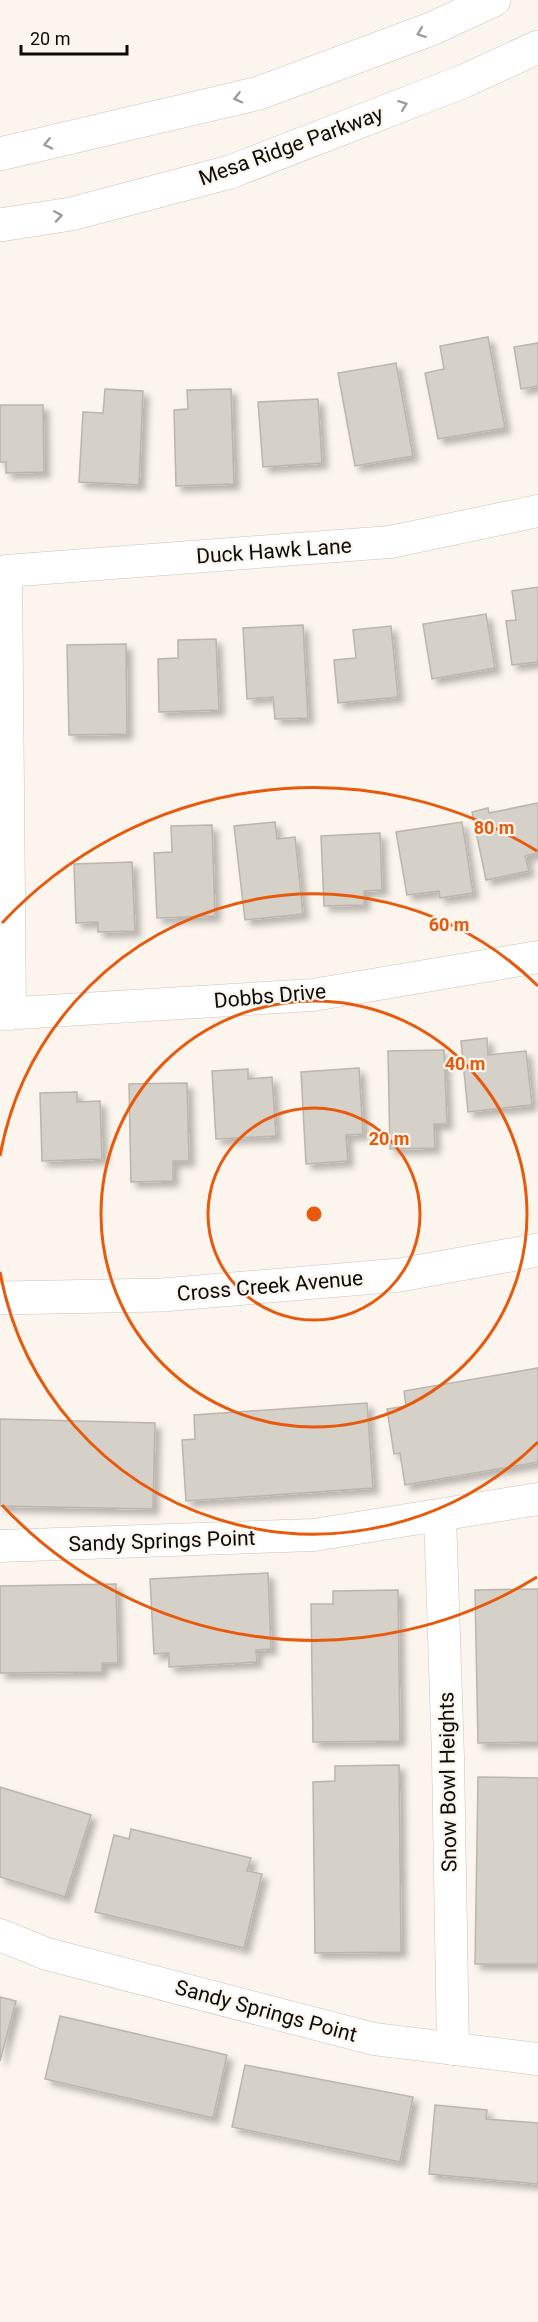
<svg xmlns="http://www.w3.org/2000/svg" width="538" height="2322" viewBox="0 0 538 2322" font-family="Roboto,sans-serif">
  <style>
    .building { fill: #d5d0c8; stroke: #bbb5ad; stroke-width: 1.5; filter: url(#shadow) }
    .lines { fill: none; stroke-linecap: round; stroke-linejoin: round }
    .street-casing { stroke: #c9c3bb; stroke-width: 33 }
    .secondary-casing { stroke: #c9c3bb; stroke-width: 34 }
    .highway-casing { stroke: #c9c3bb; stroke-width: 34 }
    .street { stroke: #fff; stroke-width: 32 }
    .secondary { stroke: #fff; stroke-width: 33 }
    .highway { stroke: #fff; stroke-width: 33 }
    .oneway { stroke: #9e9d9c }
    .ring { fill: none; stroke: #e8590c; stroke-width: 3 }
    .labels { text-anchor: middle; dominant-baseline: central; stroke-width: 4.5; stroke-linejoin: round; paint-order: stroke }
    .street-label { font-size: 21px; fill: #0d0b08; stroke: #fbf5ed }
    .centre { fill: #e8590c; stroke: #fbf5ed; stroke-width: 3 }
    .ring-label { font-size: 18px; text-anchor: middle; font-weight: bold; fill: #e8590c; stroke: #fbf5ed; stroke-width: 4.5; stroke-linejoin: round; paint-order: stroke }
  </style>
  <defs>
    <filter id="shadow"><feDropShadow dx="5.5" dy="5.5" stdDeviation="3" flood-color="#0004"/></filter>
  </defs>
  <rect width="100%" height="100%" fill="#fbf5ed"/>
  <!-- building -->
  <g class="building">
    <path d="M488 337 505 428 438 439 425 373 444 369 440 346Z"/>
    <path d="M538 343V386L521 389 514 347Z"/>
    <path d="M396 363 413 456 355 466 338 373Z"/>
    <path d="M105 389 143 391 139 485 79 482 83 412 103 413Z"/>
    <path d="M231 389 234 484 176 486 174 410 188 409 187 390Z"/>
    <path d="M318 399 322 463 263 467 258 402Z"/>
    <path d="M0 405H43L44 472 6 473V462H0Z"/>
    <path d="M538 587V662L512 665 506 621 516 620 512 591Z"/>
    <path d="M486 614 495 668 432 679 423 624Z"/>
    <path d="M303 625 308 718 275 719 273 697 247 699 243 628Z"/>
    <path d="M391 626 398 697 338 703 334 660 356 658 353 630Z"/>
    <path d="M216 639 219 710 159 712 158 659 178 658V640Z"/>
    <path d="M126 644 127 734 69 735 67 645Z"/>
    <path d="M538 803V853L525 856 529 871 486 880 472 812 488 808 489 813Z"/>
    <path d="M275 822 277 839 295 837 303 914 245 920 234 826Z"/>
    <path d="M462 822 473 893 440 898 439 891 407 895 396 832Z"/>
    <path d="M212 825 215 916 157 918 154 853 172 852 171 826Z"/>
    <path d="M380 833 382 890 364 891V905L324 906 321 836Z"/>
    <path d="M132 862 135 931 98 932V922L76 923 74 864Z"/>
    <path d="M487 1038 488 1055 526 1051 532 1105 468 1112 461 1041Z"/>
    <path d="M444 1050 447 1124H434L435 1148 390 1149 388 1051Z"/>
    <path d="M359 1068 363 1134 346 1135 348 1161 306 1164 301 1072Z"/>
    <path d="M248 1069V1079L272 1077 276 1136 216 1139 212 1071Z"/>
    <path d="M187 1083 189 1161H173V1181L131 1182 129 1084Z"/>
    <path d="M77 1092V1102L100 1101 102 1159 42 1161 40 1093Z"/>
    <path d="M538 1368V1462L405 1485 400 1453 394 1454 387 1409 406 1406 404 1391Z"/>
    <path d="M367 1403 373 1488 186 1501 182 1440 195 1439 194 1415Z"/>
    <path d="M0 1419 155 1423 153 1509 0 1506Z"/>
    <path d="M268 1573 271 1649 256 1650 257 1662 169 1667V1653L154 1654 150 1579Z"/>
    <path d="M116 1584 118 1663H102V1672L0 1673V1586Z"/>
    <path d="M538 1589V1742L478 1743 475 1590Z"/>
    <path d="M398 1590 400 1741 313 1742 311 1604H333V1591Z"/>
    <path d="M399 1765 401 1952 315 1953 313 1782 335 1781V1766Z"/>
    <path d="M478 1777 538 1778V1964H475Z"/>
    <path d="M0 1787 91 1815 65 1897 0 1877Z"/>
    <path d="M131 1829 251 1858 247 1871 262 1874 244 1948 95 1912 114 1835 129 1839Z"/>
    <path d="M0 1997 16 2001 0 2061Z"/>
    <path d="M60 2016 227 2055 213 2118 45 2079Z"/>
    <path d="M245 2065 413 2097 400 2162 232 2127Z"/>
    <path d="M435 2105 487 2110 486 2119 538 2123V2184L429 2174Z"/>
  </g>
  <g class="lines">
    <!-- street casing -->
    <g class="street-casing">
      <g id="street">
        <path d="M0 1014 313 995 538 957"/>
        <path d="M10 1014 6 571 390 542 538 511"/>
        <path d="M440 1516 448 1757 453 2049"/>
        <path d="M0 1546 314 1535 538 1499"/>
        <path d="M0 1935 47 1954 374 2039 538 2059"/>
      </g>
    </g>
    <!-- secondary casing -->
    <g class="secondary-casing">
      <path id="secondary" d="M0 1298 162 1295 400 1275 538 1250"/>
    </g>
    <!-- highway casing -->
    <g class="highway-casing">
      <g id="highway">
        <path d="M0 154 259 93 431 29 494 0"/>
        <path d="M0 225 71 214 230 172 464 81 538 47"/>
      </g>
    </g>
    <!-- street -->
    <use href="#street" class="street"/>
    <!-- secondary -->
    <use href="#secondary" class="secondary"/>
    <!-- highway -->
    <use href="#highway" class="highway"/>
  </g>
  <!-- one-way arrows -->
  <defs><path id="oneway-chevron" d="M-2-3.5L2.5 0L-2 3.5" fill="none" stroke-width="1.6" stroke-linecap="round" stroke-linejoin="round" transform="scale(1.5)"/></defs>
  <g class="oneway">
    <use href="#oneway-chevron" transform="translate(421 33) rotate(159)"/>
    <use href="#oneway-chevron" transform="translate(238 98) rotate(166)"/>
    <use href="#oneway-chevron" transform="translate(403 105) rotate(-21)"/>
    <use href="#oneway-chevron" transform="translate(48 144) rotate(167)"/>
    <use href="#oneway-chevron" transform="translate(58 216) rotate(-9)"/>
  </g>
  <!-- distance rings -->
  <g class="ring">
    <circle cx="314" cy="1214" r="106"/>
    <circle cx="314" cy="1214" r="213"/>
    <path d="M538 1442A319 319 0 0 1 0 1272M0 1156A319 319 0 0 1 538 986"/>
    <path d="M537 1577A426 426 0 0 1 2 1505M2 923A426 426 0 0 1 537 851"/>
  </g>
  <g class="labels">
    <!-- street labels -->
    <g class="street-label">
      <text transform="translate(291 146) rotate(-20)">Mesa Ridge Parkway</text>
      <text transform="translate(274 551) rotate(-4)">Duck Hawk Lane</text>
      <text transform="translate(270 996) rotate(-5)">Dobbs Drive</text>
      <text transform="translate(270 1286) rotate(-5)">Cross Creek Avenue</text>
      <text transform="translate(162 1541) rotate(-2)">Sandy Springs Point</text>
      <text transform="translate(448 1782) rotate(-91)">Snow Bowl Heights</text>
      <text transform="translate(266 2011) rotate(15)">Sandy Springs Point</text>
    </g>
  </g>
  <circle cx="314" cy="1214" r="9" class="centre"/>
  <g class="ring-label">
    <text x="494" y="834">80 m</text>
    <text x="449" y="931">60 m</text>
    <text x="465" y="1070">40 m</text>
    <text x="389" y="1145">20 m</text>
  </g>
  <!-- scale -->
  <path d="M21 45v9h106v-9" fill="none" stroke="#0d0b08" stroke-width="3"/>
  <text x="30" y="45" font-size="18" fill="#0d0b08" stroke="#fbf5ed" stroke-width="4.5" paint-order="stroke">20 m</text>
</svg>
